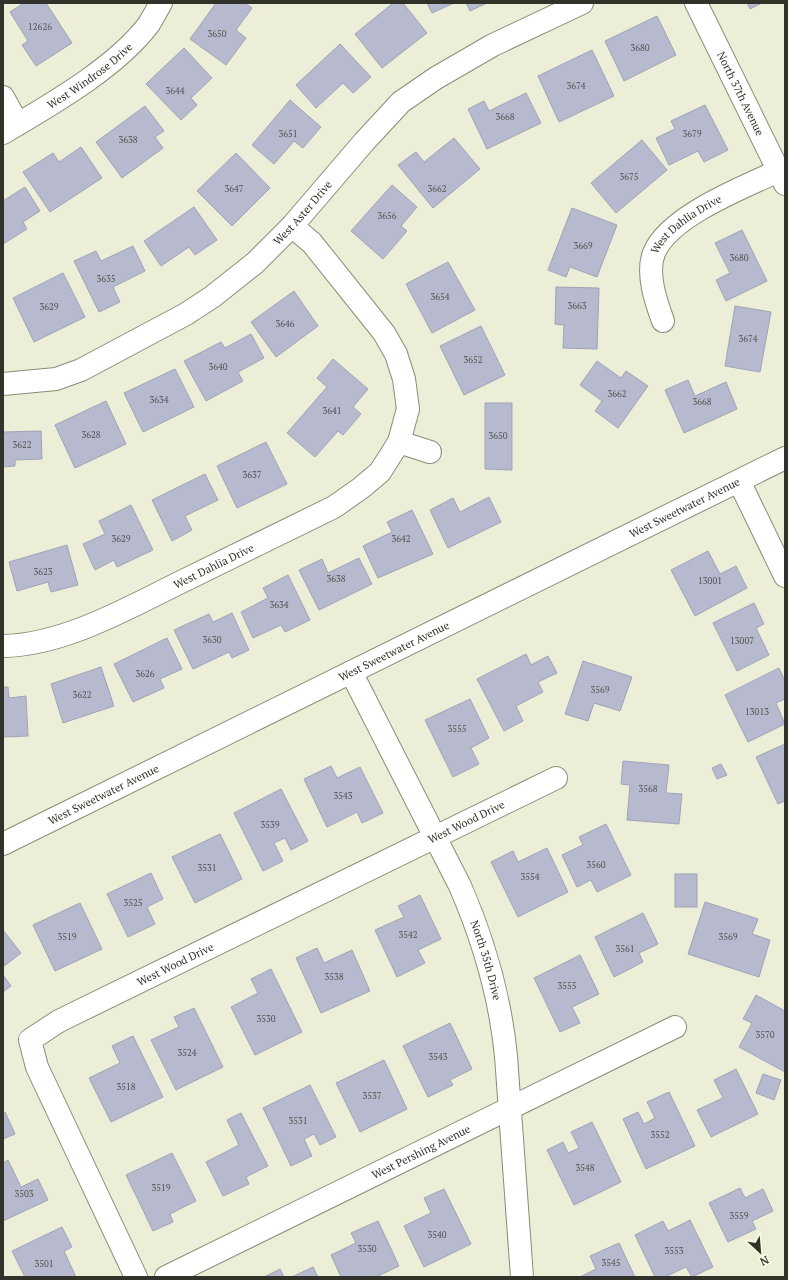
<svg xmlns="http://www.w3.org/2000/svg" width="788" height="1280" viewBox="0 0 788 1280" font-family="'PT Serif',serif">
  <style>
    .building { fill: #b7bacf; stroke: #9fa3b7 }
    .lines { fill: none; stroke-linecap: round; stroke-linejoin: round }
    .minor-casing { stroke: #8a8c77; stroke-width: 24 }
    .minor { stroke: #fff; stroke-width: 22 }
    .labels { text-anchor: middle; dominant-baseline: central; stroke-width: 3.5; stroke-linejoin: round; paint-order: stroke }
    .number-label { font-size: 9px; fill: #525452 }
    .street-label { font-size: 11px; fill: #313229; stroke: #fafbe4 }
  </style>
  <rect width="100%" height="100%" fill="#eceed7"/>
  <!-- building -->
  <g class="building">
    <path d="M24 3H46L72 43 36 66 22 45 28 41 10 12Z"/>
    <path d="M216 3H245L252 8 236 30 246 38 226 65 190 39Z"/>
    <path d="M393 3H403L427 33 382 68 355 34Z"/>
    <path d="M427 3H454L432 13Z"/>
    <path d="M466 3H487L470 11Z"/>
    <path d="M747 3H762L750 9Z"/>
    <path d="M657 16 676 55 624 81 605 41Z"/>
    <path d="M340 44 371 77 353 93 343 83 316 108 296 85Z"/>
    <path d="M184 48 212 78 191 98 197 105 181 120 146 84Z"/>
    <path d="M592 50 614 96 559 122 538 76Z"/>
    <path d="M526 93 541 123 487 149 468 109 484 101 489 111Z"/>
    <path d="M290 100 321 127 303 148 294 141 274 164 252 145Z"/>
    <path d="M705 105 728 150 704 162 698 151 669 165 656 138 675 129 671 121Z"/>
    <path d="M145 106 164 131 155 137 163 148 122 178 96 142Z"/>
    <path d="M454 138 480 169 433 208 398 165 416 152 424 162Z"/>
    <path d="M642 140 667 170 616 213 591 183Z"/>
    <path d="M81 147 102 178 50 212 23 172 53 153 59 162Z"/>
    <path d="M236 153 270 188 232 226 197 191Z"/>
    <path d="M392 185 417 207 401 226 407 231 383 259 351 231Z"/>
    <path d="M25 187 40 211 23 222 27 229 3 244V201Z"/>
    <path d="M194 207 217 240 195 255 189 247 161 266 144 241Z"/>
    <path d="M572 208 617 225 597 277 570 267 566 277 548 270Z"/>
    <path d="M742 230 767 281 726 301 716 280 730 273 715 243Z"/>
    <path d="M133 246 145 271 113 287 120 302 99 312 74 261 96 251 101 261Z"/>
    <path d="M448 262 475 310 432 333 406 284Z"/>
    <path d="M63 273 85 317 34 342 13 298Z"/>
    <path d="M556 287 599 288 597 349 563 348 564 325 555 324Z"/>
    <path d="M294 291 318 326 276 357 251 322Z"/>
    <path d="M735 306 771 312 760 372 725 366Z"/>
    <path d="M481 326 505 375 464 395 440 346Z"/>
    <path d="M251 334 264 358 238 372 243 381 206 401 184 361 221 342 225 348Z"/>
    <path d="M333 359 368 389 353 407 361 414 343 435 338 431 315 457 287 433 327 387 317 378Z"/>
    <path d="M597 361 621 378 626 371 648 386 618 428 595 411 602 401 580 385Z"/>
    <path d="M175 369 194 407 143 432 124 393Z"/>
    <path d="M688 380 695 396 726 382 737 409 684 433 665 390Z"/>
    <path d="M106 401 126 444 75 468 55 425Z"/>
    <path d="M485 403H512V470L485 469Z"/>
    <path d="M41 431 42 459 15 460V466L3 467V432Z"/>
    <path d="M266 442 287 484 237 508 217 466Z"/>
    <path d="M205 474 218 500 185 516 192 530 172 541 152 500Z"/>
    <path d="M489 497 501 522 448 548 430 510 453 498 460 512Z"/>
    <path d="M131 505 153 550 117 567 114 560 95 570 83 544 105 534 99 521Z"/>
    <path d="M412 510 433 554 378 578 363 546 392 532 387 522Z"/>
    <path d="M67 545 78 585 51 592 48 582 17 591 9 562Z"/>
    <path d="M708 551 720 574 736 566 747 588 695 616 671 570Z"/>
    <path d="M359 558 372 584 319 610 299 570 322 559 328 573Z"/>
    <path d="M288 575 310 620 285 632 281 625 253 638 241 612 268 598 263 588Z"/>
    <path d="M754 603 764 624 756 628 769 655 737 671 713 623Z"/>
    <path d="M232 613 249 650 232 658 229 652 193 669 174 630 209 614 213 622Z"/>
    <path d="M167 638 182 669 160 679 164 688 133 702 114 664Z"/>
    <path d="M526 654 531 665 548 656 557 673 538 682 543 692 516 706 523 721 504 731 477 679Z"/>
    <path d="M583 661 632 677 620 711 594 703 588 721 565 714Z"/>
    <path d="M101 667 114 706 63 723 51 684Z"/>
    <path d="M779 668 785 681V699L776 703 785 724 748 742 725 695Z"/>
    <path d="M3 687H8L9 698 26 696 28 736 3 737Z"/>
    <path d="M470 699 489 738 471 748 479 764 453 777 425 720Z"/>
    <path d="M785 744V801L778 804 756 757Z"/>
    <path d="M623 761 669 765 666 793 682 794 679 824 627 820 630 785 621 784Z"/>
    <path d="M721 764 727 775 717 779 712 768Z"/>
    <path d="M331 766 337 778 360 767 383 813 362 823 357 812 327 827 304 779Z"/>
    <path d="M281 789 308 841 291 850 285 838 274 843 283 861 263 871 234 813Z"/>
    <path d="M606 824 631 875 597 892 591 880 577 887 562 855 583 845 579 837Z"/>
    <path d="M220 834 242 879 195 903 172 857Z"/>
    <path d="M547 848 568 892 518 917 491 862 513 851 518 862Z"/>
    <path d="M151 873 163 899 147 907 155 924 128 937 107 894Z"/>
    <rect x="675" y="874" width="22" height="33"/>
    <path d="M420 895 441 939 418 950 425 963 397 977 375 930 404 917 398 906Z"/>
    <path d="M705 902 758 919 752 934 770 940 759 977 688 954Z"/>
    <path d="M80 903 102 949 55 971 33 925Z"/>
    <path d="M643 913 658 944 639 953 643 962 614 977 595 937Z"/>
    <path d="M3 930 21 953 3 967Z"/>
    <path d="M317 948 324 963 352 950 370 991 321 1013 296 958Z"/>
    <path d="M580 955 599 994 572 1007 580 1023 560 1032 534 978Z"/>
    <path d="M271 969 302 1032 255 1055 231 1007 258 993 251 979Z"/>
    <path d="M3 975 11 986 3 992Z"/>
    <path d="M756 995 785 1011V1072L739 1047 752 1023 743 1019Z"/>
    <path d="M194 1008 223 1067 176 1090 151 1040 179 1027 174 1017Z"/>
    <path d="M450 1023 472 1069 450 1080 453 1085 428 1097 403 1046Z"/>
    <path d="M133 1036 163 1097 111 1122 89 1078 120 1063 112 1046Z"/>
    <path d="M384 1060 407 1109 360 1132 336 1083Z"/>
    <path d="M736 1069 758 1114 711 1137 697 1110 723 1098 714 1080Z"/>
    <path d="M763 1074 781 1080 774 1100 756 1093Z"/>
    <path d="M310 1085 336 1137 320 1145 314 1134 304 1139 312 1156 291 1166 263 1108Z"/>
    <path d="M669 1092 695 1146 646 1169 623 1119 638 1112 644 1124 655 1118 647 1102Z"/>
    <path d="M5 1112 15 1134 3 1139V1113Z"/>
    <path d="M241 1113 268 1166 246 1177 249 1184 223 1196 206 1162 239 1145 227 1120Z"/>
    <path d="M592 1122 621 1182 574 1205 547 1150 563 1142 568 1153 579 1148 571 1132Z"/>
    <path d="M172 1153 196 1201 170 1214 173 1222 153 1231 126 1175Z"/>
    <path d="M8 1160 21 1187 38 1179 48 1200 3 1221V1163Z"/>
    <path d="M740 1188 745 1198 763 1189 773 1211 752 1221 756 1229 728 1242 709 1203Z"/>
    <path d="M444 1189 471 1244 424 1267 404 1226 431 1213 424 1198Z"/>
    <path d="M690 1220 713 1267 692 1277 686 1267 665 1277H655L635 1235 663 1221 668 1231Z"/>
    <path d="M378 1221 399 1266 376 1277H341L331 1255 356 1243 351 1233Z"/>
    <path d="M62 1227 72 1247 64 1251 76 1277H25L12 1251Z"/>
    <path d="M619 1243 635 1277H580L596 1269 590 1256Z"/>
    <path d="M313 1267 318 1277H292Z"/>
    <path d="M280 1269 284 1277H264Z"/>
  </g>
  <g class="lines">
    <!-- minor casing -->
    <g class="minor-casing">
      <g id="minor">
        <path id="s1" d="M696 3 785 184"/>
        <path d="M3 97 18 124"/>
        <path id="s2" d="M3 133C50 105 116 68 149 24 153 17 157 10 161 3"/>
        <path id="s3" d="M663 321C656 302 646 273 654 253 669 215 749 185 785 168"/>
        <path id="s4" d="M3 384 56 379 81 370 186 314 212 297 255 263 292 226 364 142 401 102 436 78 493 45 582 3"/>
        <path d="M399 442 430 452"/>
        <path d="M739 481 785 576"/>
        <path id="s5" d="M3 646C64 645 128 608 181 582 232 557 283 532 334 507L361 488 380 472 399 442 408 409 404 379 396 354 384 333 312 243 292 226"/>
        <path id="s6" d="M351 672 460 886C484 941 500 996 506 1056L522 1277"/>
        <path id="s7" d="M3 844 785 458"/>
        <path id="s8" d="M136 1277 37 1067 30 1040 59 1021 556 778"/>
        <path id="s9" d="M166 1277 675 1027"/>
      </g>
    </g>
    <!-- minor -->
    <use href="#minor" class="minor"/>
  </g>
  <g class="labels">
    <!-- number labels -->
    <g class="number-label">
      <text x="40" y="27">12626</text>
      <text x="217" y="34">3650</text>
      <text x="640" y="48">3680</text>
      <text x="576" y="86">3674</text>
      <text x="175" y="91">3644</text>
      <text x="505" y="117">3668</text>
      <text x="288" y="134">3651</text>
      <text x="692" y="134">3679</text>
      <text x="128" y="140">3638</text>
      <text x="629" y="177">3675</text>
      <text x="234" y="189">3647</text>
      <text x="437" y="189">3662</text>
      <text x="387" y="216">3656</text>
      <text x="583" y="246">3669</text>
      <text x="739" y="258">3680</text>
      <text x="106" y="279">3635</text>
      <text x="440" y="297">3654</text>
      <text x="577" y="306">3663</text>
      <text x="49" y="307">3629</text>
      <text x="285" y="324">3646</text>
      <text x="748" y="339">3674</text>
      <text x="473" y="360">3652</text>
      <text x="218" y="367">3640</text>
      <text x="617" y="394">3662</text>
      <text x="159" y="400">3634</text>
      <text x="702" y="402">3668</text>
      <text x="332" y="411">3641</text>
      <text x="91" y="435">3628</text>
      <text x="498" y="436">3650</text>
      <text x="22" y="445">3622</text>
      <text x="252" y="475">3637</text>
      <text x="121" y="539">3629</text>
      <text x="401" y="539">3642</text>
      <text x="43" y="572">3623</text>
      <text x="336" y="579">3638</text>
      <text x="710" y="581">13001</text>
      <text x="279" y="605">3634</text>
      <text x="212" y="640">3630</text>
      <text x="742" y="641">13007</text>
      <text x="145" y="674">3626</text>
      <text x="600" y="690">3569</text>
      <text x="82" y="695">3622</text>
      <text x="757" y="712">13013</text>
      <text x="457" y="729">3555</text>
      <text x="648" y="789">3568</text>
      <text x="343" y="796">3543</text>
      <text x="270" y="825">3539</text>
      <text x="596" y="865">3560</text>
      <text x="207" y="868">3531</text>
      <text x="530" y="877">3554</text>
      <text x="133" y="903">3525</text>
      <text x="408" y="935">3542</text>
      <text x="67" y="937">3519</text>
      <text x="728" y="937">3569</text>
      <text x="625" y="949">3561</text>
      <text x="334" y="977">3538</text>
      <text x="567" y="986">3555</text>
      <text x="266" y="1019">3530</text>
      <text x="765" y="1035">3570</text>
      <text x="187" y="1053">3524</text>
      <text x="438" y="1057">3543</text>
      <text x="126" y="1087">3518</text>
      <text x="372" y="1096">3537</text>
      <text x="298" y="1121">3531</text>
      <text x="660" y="1135">3552</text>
      <text x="585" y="1168">3548</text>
      <text x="161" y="1188">3519</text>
      <text x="24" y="1194">3503</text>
      <text x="739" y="1216">3559</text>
      <text x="437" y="1235">3540</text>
      <text x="367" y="1249">3530</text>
      <text x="674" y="1251">3553</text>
      <text x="611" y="1263">3545</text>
      <text x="44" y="1264">3501</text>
    </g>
    <!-- street labels -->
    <g class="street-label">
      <text stroke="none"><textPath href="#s2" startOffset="104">West Windrose Drive</textPath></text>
      <text stroke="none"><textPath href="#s1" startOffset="101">North 37th Avenue</textPath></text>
      <text stroke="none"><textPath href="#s4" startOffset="354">West Aster Drive</textPath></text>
      <text stroke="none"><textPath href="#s3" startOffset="114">West Dahlia Drive</textPath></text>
      <text stroke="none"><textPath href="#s7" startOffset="760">West Sweetwater Avenue</textPath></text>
      <text stroke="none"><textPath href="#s5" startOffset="227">West Dahlia Drive</textPath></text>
      <text stroke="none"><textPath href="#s7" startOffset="436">West Sweetwater Avenue</textPath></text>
      <text stroke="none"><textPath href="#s7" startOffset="112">West Sweetwater Avenue</textPath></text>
      <text stroke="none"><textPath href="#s8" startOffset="748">West Wood Drive</textPath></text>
      <text stroke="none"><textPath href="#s6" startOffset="319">North 35th Drive</textPath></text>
      <text stroke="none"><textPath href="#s8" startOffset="424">West Wood Drive</textPath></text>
      <text stroke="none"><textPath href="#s9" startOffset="284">West Pershing Avenue</textPath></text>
    </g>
  </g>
  <!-- border -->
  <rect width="788" height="1280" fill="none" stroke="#313229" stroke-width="8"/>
  <!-- north arrow -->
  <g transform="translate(760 1252) rotate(154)" stroke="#fafbe4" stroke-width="3" paint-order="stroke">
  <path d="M0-3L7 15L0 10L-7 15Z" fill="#313229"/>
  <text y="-6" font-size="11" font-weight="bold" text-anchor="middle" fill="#313229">N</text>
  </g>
</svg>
